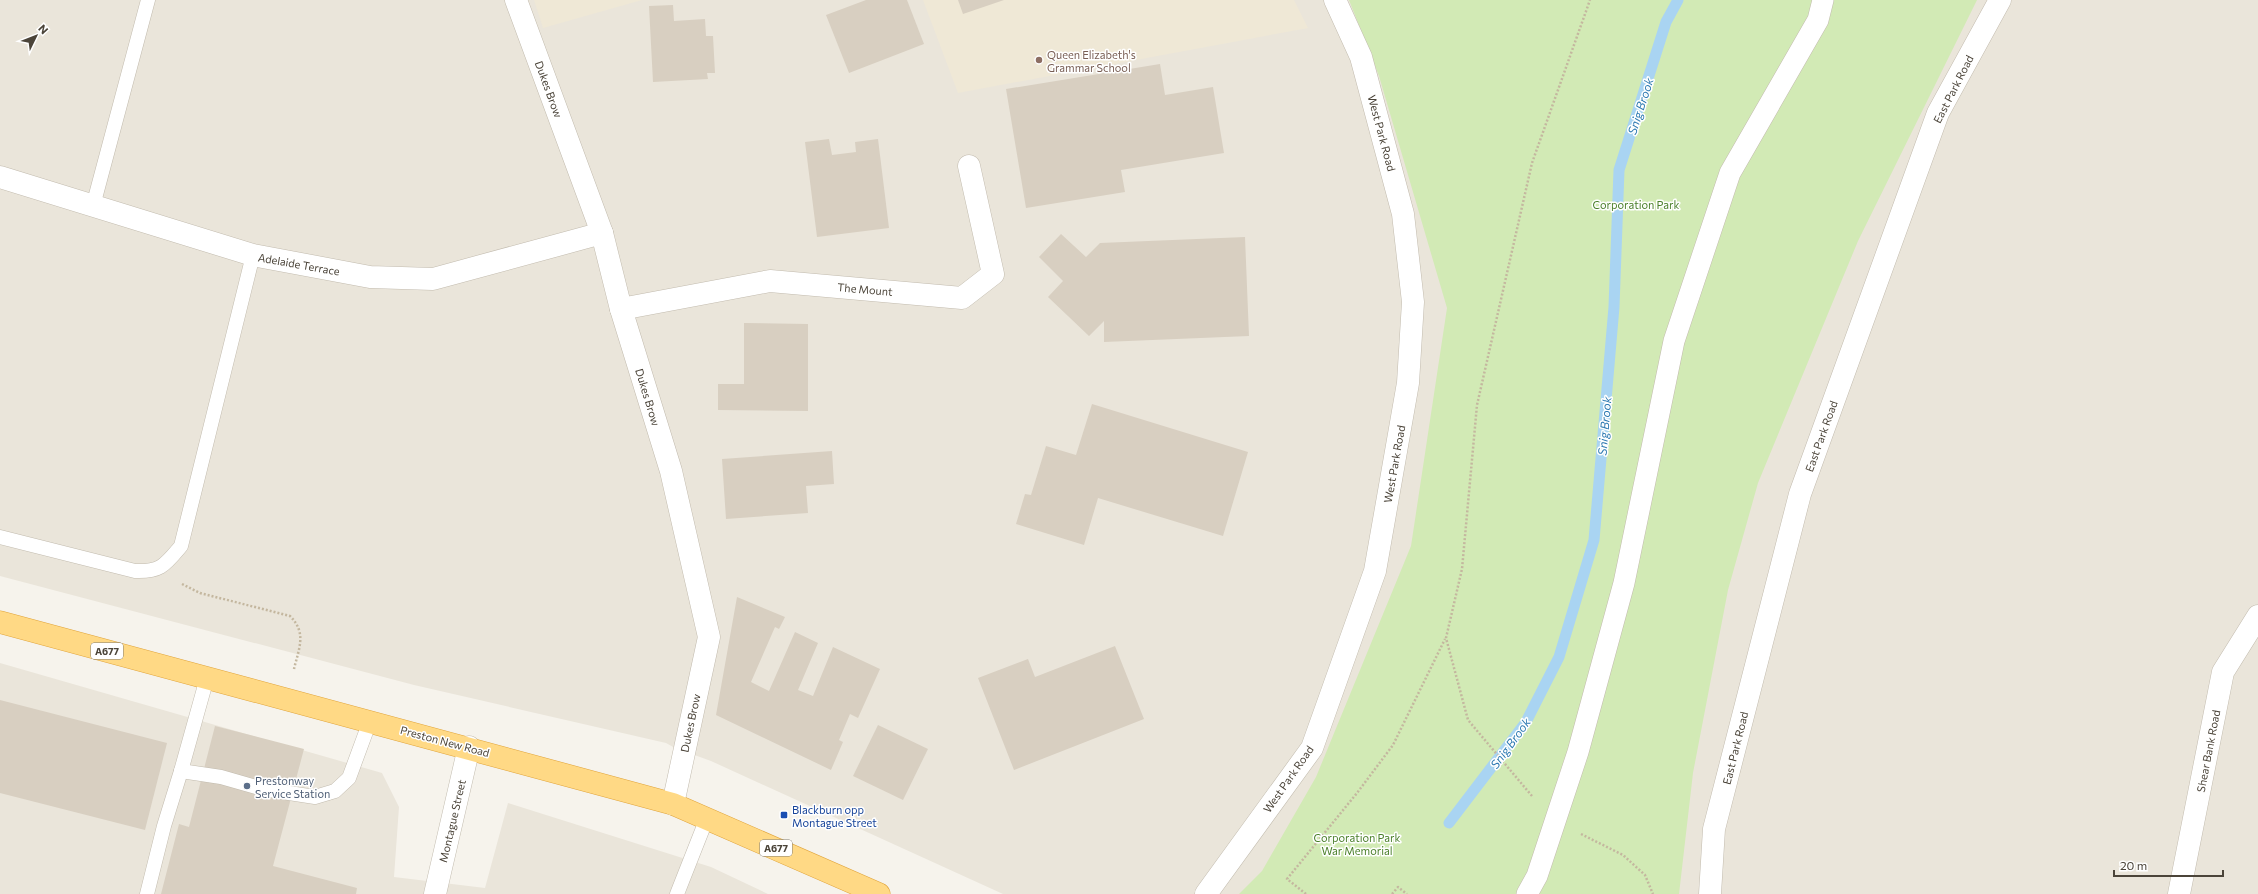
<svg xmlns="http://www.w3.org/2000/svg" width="2258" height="894" viewBox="0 0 2258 894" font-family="Commissioner,sans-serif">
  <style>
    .residential { fill: #eae5da }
    .education { fill: #efe8d6 }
    .green { fill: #d2eab5 }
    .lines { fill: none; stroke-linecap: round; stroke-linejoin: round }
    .stream { stroke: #a9d4f2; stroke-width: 11 }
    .building { fill: #d8cfc1 }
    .service-casing { stroke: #c2bbae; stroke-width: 15 }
    .pedestrian-casing { stroke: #c2bbae; stroke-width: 22 }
    .minor-casing { stroke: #c2bbae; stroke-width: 23 }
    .trunk-casing { stroke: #e0a43c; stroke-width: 23 }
    .path { stroke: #c4b79f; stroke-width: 2.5; stroke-dasharray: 2 2; stroke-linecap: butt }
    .service { stroke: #fff; stroke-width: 14 }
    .pedestrian { stroke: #fff; stroke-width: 21 }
    .minor { stroke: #fff; stroke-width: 22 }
    .trunk { stroke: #ffd985; stroke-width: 22 }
    .education-dot { fill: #8d6e63; stroke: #fff; stroke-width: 1.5 }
    .service-dot { fill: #5c6f8a; stroke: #fff; stroke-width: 1.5 }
    .transit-dot { fill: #1a4fb4; stroke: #fff; stroke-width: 1.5 }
    .labels { text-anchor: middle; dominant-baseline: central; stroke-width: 3; stroke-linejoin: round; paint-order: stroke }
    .shield { fill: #fff; stroke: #817c74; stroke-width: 1 }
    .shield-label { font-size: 10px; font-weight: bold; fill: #4b4439 }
    .education-label { font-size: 11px; fill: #785e54; stroke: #fff; text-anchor: start }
    .street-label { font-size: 11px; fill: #4b4439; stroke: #fff }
    .park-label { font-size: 11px; fill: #4a7f2a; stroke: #fff }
    .service-label { font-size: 11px; fill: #4e5e75; stroke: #fff; text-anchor: start }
    .transit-label { font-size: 11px; fill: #164399; stroke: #fff; text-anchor: start }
    .water-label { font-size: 12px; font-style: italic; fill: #2e7ab2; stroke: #fff }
  </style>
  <rect width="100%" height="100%" fill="#f6f3ec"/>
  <!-- residential -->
  <g class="residential">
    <path d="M0 0H2258V894H1003L711 761 675 748 666 743 414 685 0 576Z"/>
    <path d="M0 663 382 773 399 807 394 877 485 888 508 803 711 867 768 894H0Z"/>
  </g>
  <!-- education -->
  <g class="education">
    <path d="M534 0H642L543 28Z"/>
    <path d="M923 0H1294L1308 28 958 93Z"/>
  </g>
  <!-- green -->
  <path class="green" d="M1349 0H1977L1858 241 1758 483 1728 590 1693 773 1679 894H1239L1262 871 1316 777 1411 546 1447 308 1379 76Z"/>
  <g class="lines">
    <!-- stream -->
    <path class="stream" d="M1449 823 1526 722 1559 657 1594 540 1614 307 1619 170 1666 22 1678 0"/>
  </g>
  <!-- building -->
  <g class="building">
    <path d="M866 0H907L924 44 849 73 826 15Z"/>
    <path d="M958 0H1004L963 14Z"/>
    <path d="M673 5 674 21 705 19 706 36H713L715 73H707L708 79 653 82 649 6Z"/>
    <path d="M1160 64 1165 95 1213 87 1224 153 1121 170 1125 192 1026 208 1006 89Z"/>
    <path d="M829 139 832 155 856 152 855 142 878 139 889 228 817 237 805 142Z"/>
    <path d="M1061 234 1086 257 1100 243 1245 237 1249 336 1104 342V321L1089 336 1048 297 1063 281 1039 257Z"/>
    <path d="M744 323 808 324V411L718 410V384H744Z"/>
    <path d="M1092 404 1248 452 1223 536 1098 498 1084 545 1016 524 1025 494 1031 495 1046 446 1076 455Z"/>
    <path d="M832 451 834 484 806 486 808 513 726 519 722 459Z"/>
    <path d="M737 597 785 617 779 629 775 627 751 682 769 691 795 632 818 643 798 690 813 696 833 647 880 669 858 718 850 714 839 740 843 742 831 770 716 715Z"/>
    <path d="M1115 646 1144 719 1014 770 978 678 1028 659 1035 677Z"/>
    <path d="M0 700 167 743 145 830 0 793Z"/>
    <path d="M878 725 928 749 903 800 853 776Z"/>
    <path d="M215 726 304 749 273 866 357 888 356 894H161L179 824 189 827Z"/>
  </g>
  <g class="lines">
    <!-- service casing -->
    <g class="service-casing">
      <g id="service">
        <path d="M93 206 148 0"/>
        <path d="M0 537 135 571C161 572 165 565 181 546L253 255"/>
        <path d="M207 678 181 771 221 777 263 789 315 797 335 791 349 778 370 721"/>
        <path d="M147 894 164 826 181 771"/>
        <path d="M677 894 707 818"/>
      </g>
    </g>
    <!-- pedestrian casing -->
    <g class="pedestrian-casing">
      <path id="pedestrian" d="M1527 894 1537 876 1578 752 1624 583 1674 341 1730 173 1818 20 1823 0"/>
    </g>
    <!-- minor casing -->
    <g class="minor-casing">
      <g id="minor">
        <path d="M516 0 602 233 621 309 671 471 709 637 673 804"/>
        <path d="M0 177 253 255 370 277 433 279 602 233"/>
        <path d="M621 309 770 281 962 298 993 274 969 166"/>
        <path d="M435 894 469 747"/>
        <path d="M1206 894 1312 748 1375 571 1408 383 1413 302 1403 214 1361 57 1335 0"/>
        <path d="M1710 894 1714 829 1800 494 1938 113 2000 0"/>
        <path d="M2179 894 2223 672 2258 616"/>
      </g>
    </g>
    <!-- trunk casing -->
    <g class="trunk-casing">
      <path id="trunk" d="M0 622 673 804 879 894"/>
    </g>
    <!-- path -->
    <g class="path">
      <path d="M182 584 200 593 290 616C307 633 299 648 294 669"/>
      <path d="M1532 796 1468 720 1446 638 1462 569 1477 405 1532 163 1590 0"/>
      <path d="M1581 834 1623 855 1645 875 1653 894"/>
      <path d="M1306 894 1287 879 1357 793 1393 745 1445 639"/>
      <path d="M1392 894 1398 887 1407 894"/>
    </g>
    <!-- service -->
    <use href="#service" class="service"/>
    <!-- pedestrian -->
    <use href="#pedestrian" class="pedestrian"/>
    <!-- minor -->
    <use href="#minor" class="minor"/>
    <!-- trunk -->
    <use href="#trunk" class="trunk"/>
  </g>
  <!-- markers -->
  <circle class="education-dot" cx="1039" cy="60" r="4"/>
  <circle class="service-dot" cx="247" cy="786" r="4"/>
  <rect class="transit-dot" x="780" y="811" width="8" height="8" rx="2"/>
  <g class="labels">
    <!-- shield labels -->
    <g class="shield">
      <rect x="91" y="643" width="32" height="16" rx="3"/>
      <rect x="760" y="840" width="32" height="16" rx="3"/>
    </g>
    <g class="shield-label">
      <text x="107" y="651">A677</text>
      <text x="776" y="848">A677</text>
    </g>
    <!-- education labels -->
    <g class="education-label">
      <text x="1047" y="54">Queen Elizabeth's<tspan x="1047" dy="13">Grammar School</tspan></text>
    </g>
    <!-- street labels -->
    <g class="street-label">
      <text transform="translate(549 89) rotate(70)">Dukes Brow</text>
      <text transform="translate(1953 89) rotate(-63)">East Park Road</text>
      <text transform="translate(1382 133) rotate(75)">West Park Road</text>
      <text transform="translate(299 264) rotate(10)">Adelaide Terrace</text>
      <text transform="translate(865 289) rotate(5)">The Mount</text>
      <text transform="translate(648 397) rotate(73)">Dukes Brow</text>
      <text transform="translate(1821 436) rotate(-70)">East Park Road</text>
      <text transform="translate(1394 464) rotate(-80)">West Park Road</text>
      <text transform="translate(690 723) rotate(-78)">Dukes Brow</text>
      <text transform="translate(445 741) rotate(15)">Preston New Road</text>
      <text transform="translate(1735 748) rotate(-76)">East Park Road</text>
      <text transform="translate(2208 751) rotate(-79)">Shear Bank Road</text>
      <text transform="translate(1288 779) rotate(-55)">West Park Road</text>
      <text transform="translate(452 821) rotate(-77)">Montague Street</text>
    </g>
    <!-- park labels -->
    <g class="park-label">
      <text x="1636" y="204">Corporation Park</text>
      <text x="1357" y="837">Corporation Park<tspan x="1357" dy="13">War Memorial</tspan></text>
    </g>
    <!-- service labels -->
    <g class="service-label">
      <text x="255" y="780">Prestonway<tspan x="255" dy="13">Service Station</tspan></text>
    </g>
    <!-- transit labels -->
    <g class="transit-label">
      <text x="792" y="809">Blackburn opp<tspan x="792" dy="13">Montague Street</tspan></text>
    </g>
    <!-- water labels -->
    <g class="water-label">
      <text transform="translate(1640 106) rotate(-72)">Snig Brook</text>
      <text transform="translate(1604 426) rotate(-85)">Snig Brook</text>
      <text transform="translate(1510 743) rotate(-54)">Snig Brook</text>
    </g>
  </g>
  <!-- north arrow -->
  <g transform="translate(36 36) rotate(47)" stroke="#ffffff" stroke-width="3" paint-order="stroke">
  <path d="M0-3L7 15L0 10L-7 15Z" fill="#4b4439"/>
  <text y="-6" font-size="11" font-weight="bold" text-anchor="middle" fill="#4b4439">N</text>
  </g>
  <!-- scale -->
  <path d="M2114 870v6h109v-6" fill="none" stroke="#4b4439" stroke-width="2"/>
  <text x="2120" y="870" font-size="12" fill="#4b4439" stroke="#ffffff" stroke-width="3" paint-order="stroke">20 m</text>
</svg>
